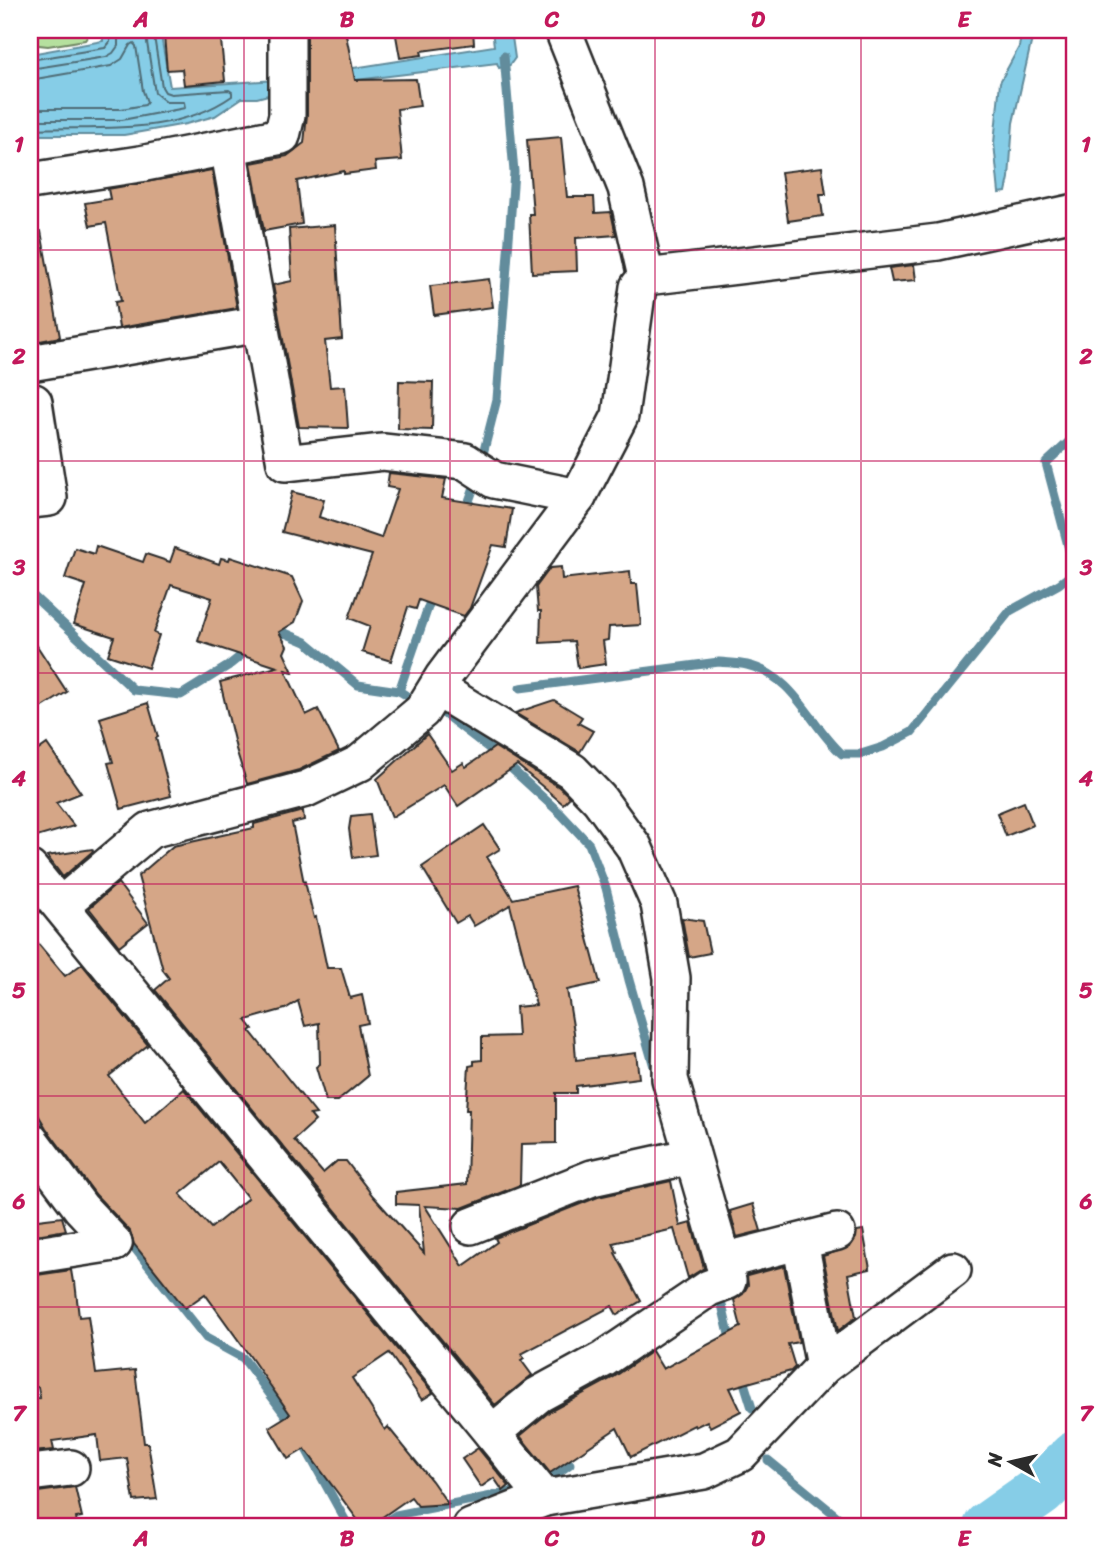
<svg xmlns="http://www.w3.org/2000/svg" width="1105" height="1557" viewBox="0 0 1105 1557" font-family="Sriracha,sans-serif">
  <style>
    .green { fill: #b5e09e; stroke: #708664; stroke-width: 2 }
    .water { fill: #86cde7; stroke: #628c9c; stroke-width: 2 }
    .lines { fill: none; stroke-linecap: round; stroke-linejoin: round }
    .shore { stroke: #4f6c76; stroke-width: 2 }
    .stream { stroke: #628c9c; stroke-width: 9 }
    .river { stroke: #86cde7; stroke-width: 52 }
    .building { fill: #d5a687; stroke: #2b2b2b; stroke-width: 2; fill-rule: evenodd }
    .minor-casing { stroke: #2b2b2b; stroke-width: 40 }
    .minor { stroke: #fff; stroke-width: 35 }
    .grid { fill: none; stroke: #c2185b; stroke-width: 2; stroke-opacity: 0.55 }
    .neatline { fill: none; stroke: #c2185b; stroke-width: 2.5 }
    .grid-label { font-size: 23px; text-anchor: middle; font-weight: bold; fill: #c2185b }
  </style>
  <rect width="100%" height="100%" fill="#fff"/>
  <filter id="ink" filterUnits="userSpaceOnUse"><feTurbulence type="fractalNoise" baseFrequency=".0143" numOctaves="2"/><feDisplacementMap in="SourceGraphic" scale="14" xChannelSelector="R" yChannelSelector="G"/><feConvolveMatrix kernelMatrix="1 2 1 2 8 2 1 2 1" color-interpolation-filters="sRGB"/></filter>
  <g filter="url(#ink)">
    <!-- green -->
    <path class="green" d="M30 30H92L85 40 48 46 30 44Z"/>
    <!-- water -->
    <g class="water">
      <path d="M103 30H160L170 87 277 80 494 46 492 30H511L515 58 510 65 499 68 497 63 298 87 257 98H242L215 116 186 124 124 135H30V54L103 41Z"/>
      <path d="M1022 30H1034L1013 123 1009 178 1006 192 999 193 994 143 1000 82 1019 47Z"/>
    </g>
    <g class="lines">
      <!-- shore -->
      <g class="shore">
        <path d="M30 60 105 48 110 42V30"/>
        <path d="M30 69 106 57 113 53 118 46V30"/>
        <path d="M30 80 111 66 122 59 130 45 133 43 136 46 143 91 147 102 145 105 121 109H30"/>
        <path d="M30 120H122L185 108 184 102H166L155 93 145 30"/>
        <path d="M30 129C96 126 174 137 232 96V92L229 90 171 94 165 92 162 87 153 30"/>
      </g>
      <!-- stream -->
      <g class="stream">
        <path d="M1069 30 1075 82"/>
        <path d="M481 462 497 399 514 172 504 56"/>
        <path d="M465 512 477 479"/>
        <path d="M30 593 134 690 181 695 228 666 248 650"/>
        <path d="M269 636 285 633 306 642 358 685 399 691 419 703"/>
        <path d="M520 688 719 662C728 663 738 663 747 665 795 676 809 724 842 754H861L883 747 912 732 1010 611 1059 584 1072 574 1070 553 1046 463 1075 436"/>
        <path d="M399 691 433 593"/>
        <path d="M432 707 439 710 491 750 561 814 589 844 606 888 629 980 655 1070"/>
        <path d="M30 1104 47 1137"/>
        <path d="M125 1236 206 1338 243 1358 292 1424"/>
        <path d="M719 1292 731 1343"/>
        <path d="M741 1373 752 1408"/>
        <path d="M306 1449 349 1527"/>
        <path d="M768 1460 850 1527"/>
        <path d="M544 1483 570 1464"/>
        <path d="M378 1527 396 1515 517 1491"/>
      </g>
      <!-- river -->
      <path class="river" d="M989 1527 1040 1491 1075 1457"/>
    </g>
    <!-- building -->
    <g class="building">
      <path d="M220 30 225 81 184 85 182 69 167 70 164 36Z"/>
      <path d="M328 30H345L355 80 416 79 420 106 397 109 402 160 375 162 376 170 344 174V171L297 181 302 224 264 231 251 163 287 156 304 143 307 115V34Z"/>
      <path d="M395 30H473L474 44 421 51 422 55 400 58Z"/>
      <path d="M561 137 567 197H594L595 213 611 212 616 235 576 238 577 271 532 273 529 214H533L527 140Z"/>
      <path d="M822 167 826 194H820L823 216 788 221 781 172Z"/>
      <path d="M212 170 237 308 119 328 115 302 121 301 106 223 90 226 85 203 110 199 108 189Z"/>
      <path d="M335 225 342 339 325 341 330 387 345 386 348 428 299 427 273 285 292 281 289 229Z"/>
      <path d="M41 231 60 337 30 343V232Z"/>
      <path d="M914 265 916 280 892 282 889 268Z"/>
      <path d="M489 279 493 307 434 315 430 286Z"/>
      <path d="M399 381 433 382 432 430 398 429Z"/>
      <path d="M389 473 446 479 442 498 512 509 506 547 493 545 470 608 464 616 419 600 416 609 408 607 391 661 362 652 370 626 349 618 372 555 282 532 292 492 324 500 319 517 381 538 398 489 387 487Z"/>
      <path d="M96 546 143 562 146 554 170 562 175 548 219 564 221 558 229 560 230 557 292 577 303 601 295 622 279 632 287 646 284 653 293 672 285 670 306 715 318 709 339 751 299 770 247 784 236 749 220 682 277 667 198 641 212 598 171 585 154 633 159 635 148 668 108 655 114 637 74 624 86 585 65 578 75 548 94 554Z"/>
      <path d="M561 567 562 579 630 571 631 584H637L641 625 609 627 608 640 603 641 606 664 578 668 574 641 540 643 541 611H538L536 587 550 568Z"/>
      <path d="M30 635 67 692 30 715Z"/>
      <path d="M554 700 582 717 578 723 593 731 580 752 515 713Z"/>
      <path d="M148 703 158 737 156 738 171 796 121 809 108 763 113 762 100 718Z"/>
      <path d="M427 734 452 770 463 763 466 767 495 747 559 787 570 797 563 804 517 765 458 806 444 785 392 817 377 779Z"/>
      <path d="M47 744 81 793 56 803 74 826 30 839V756Z"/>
      <path d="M1024 802 1033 825 1006 836 997 813Z"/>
      <path d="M303 811 304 820 292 823 304 883 305 882 314 918 316 917 327 968H341L350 998 362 995 368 1023 358 1025 368 1076 338 1101H326L316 1067 320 1064 319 1023 305 1026 298 1001 285 1009 246 1020 253 1029 250 1031 316 1114 310 1115 315 1121 294 1140 323 1173 337 1161H346L373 1196 424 1253 419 1205 396 1204V1192L467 1184 469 1110H466L469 1066 474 1065V1061L482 1060V1037L518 1036 516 1007 536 1005 510 905 474 926 468 916 456 923 422 867 484 825 500 849 487 857 513 899 574 886 600 983 567 990 574 1032 576 1060 636 1053 639 1078 576 1086V1093H556V1143L521 1144 520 1185 462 1208 425 1206 463 1266 497 1242 495 1238 598 1197 671 1181 680 1226 691 1223 704 1268 688 1278 674 1229 613 1243 617 1252 615 1253 641 1301 617 1315 612 1306 521 1354 524 1358 521 1360 532 1375 495 1405 155 990 169 978 163 970 138 876 173 846 254 828V824Z"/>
      <path d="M370 814 376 855 353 858 349 829 351 816Z"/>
      <path d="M92 849 93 851 63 877 47 856Z"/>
      <path d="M118 883 148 923 119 946 89 908Z"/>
      <path d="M682 918 703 921 710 953 689 957Z"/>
      <path d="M30 934 65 976 82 964 148 1045 109 1076 145 1123 184 1089 433 1393 422 1400 389 1353 352 1378 385 1430 388 1427 432 1481 448 1504 418 1506 411 1497 368 1527H363L305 1449 288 1459 269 1427 290 1414 249 1355 205 1294 185 1308 134 1244 130 1231 96 1195 46 1128 30 1101ZM219 1162 248 1198 211 1228 180 1194Z"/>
      <path d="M753 1204 761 1231 737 1237 730 1211Z"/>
      <path d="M62 1217 66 1230 30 1236V1221Z"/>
      <path d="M863 1230 870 1269 848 1274 856 1317 838 1331 823 1256 850 1247 856 1238 857 1231Z"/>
      <path d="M784 1266 799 1342 788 1344 795 1367 791 1371 730 1388 741 1411 710 1427 707 1421 695 1427 694 1425 631 1457 617 1428 550 1473 520 1436 549 1412 614 1377 652 1351 663 1369 741 1327 734 1300 743 1294 748 1285 747 1276Z"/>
      <path d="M71 1270 73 1282H75L79 1317 88 1316 96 1374 135 1370 144 1443H148L157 1499 134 1501 127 1458 100 1461 97 1435 52 1441 54 1450 32 1452 30 1399 40 1398 38 1387H35L32 1376 30 1364V1276Z"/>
      <path d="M478 1448 509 1486 503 1491 494 1478 481 1487 462 1459Z"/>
      <path d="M75 1487 82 1517 76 1518 77 1524 50 1527H46V1524L36 1525 35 1516H30V1493Z"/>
    </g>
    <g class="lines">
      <!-- minor casing -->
      <g class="minor-casing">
        <g id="minor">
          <path d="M563 30 626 188 646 277"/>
          <path d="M228 147 285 463 383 452 465 461 494 480 578 497"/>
          <path d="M30 181 140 164 282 136 287 115V30"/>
          <path d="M30 363 260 324"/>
          <path d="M30 402H34L49 498 30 500"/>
          <path d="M438 689 572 771 599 799 634 847 659 904 672 978 670 1079 723 1261"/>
          <path d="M30 869 545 1498 471 1527"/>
          <path d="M61 905 150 830 306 789 360 763 422 711 443 677 578 497 620 416 638 287 646 277 938 242 1075 212"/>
          <path d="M30 1140 81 1208 114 1243"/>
          <path d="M471 1226 592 1178 692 1156"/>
          <path d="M800 1242 824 1366"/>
          <path d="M30 1256 114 1243"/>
          <path d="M492 1433 538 1395 604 1359 709 1288 728 1281 723 1261 837 1232"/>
          <path d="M30 1473 71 1468"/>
          <path d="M545 1498 704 1471 740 1454 824 1366 953 1270"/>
        </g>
      </g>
      <!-- minor -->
      <use href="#minor" class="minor"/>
    </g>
  </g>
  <!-- grid -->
  <path class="grid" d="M244 30V1527M450 30V1527M655 30V1527M861 30V1527M30 250H1075M30 461H1075M30 673H1075M30 884H1075M30 1096H1075M30 1307H1075"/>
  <!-- margin -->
  <rect width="1105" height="1557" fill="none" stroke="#fff" stroke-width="77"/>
  <!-- north arrow -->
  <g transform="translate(1011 1462) rotate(278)" stroke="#ffffff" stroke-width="5" paint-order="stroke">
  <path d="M0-5L12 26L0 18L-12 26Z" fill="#2b2b2b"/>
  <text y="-10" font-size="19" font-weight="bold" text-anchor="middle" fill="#2b2b2b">N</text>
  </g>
  <rect x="38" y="38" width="1028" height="1480" class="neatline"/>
  <g class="grid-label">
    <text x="141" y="27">A</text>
    <text x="347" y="27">B</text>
    <text x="552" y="27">C</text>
    <text x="758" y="27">D</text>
    <text x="964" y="27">E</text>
    <text x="19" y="152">1</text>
    <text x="1086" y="152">1</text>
    <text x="19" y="364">2</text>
    <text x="1086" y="364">2</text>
    <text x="19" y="575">3</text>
    <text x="1086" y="575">3</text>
    <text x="19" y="786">4</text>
    <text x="1086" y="786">4</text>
    <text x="19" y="998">5</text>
    <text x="1086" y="998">5</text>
    <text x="19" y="1209">6</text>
    <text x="1086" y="1209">6</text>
    <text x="19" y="1421">7</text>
    <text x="1086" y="1421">7</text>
    <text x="141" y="1546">A</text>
    <text x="347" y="1546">B</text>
    <text x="552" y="1546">C</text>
    <text x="758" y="1546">D</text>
    <text x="964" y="1546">E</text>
  </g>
</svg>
